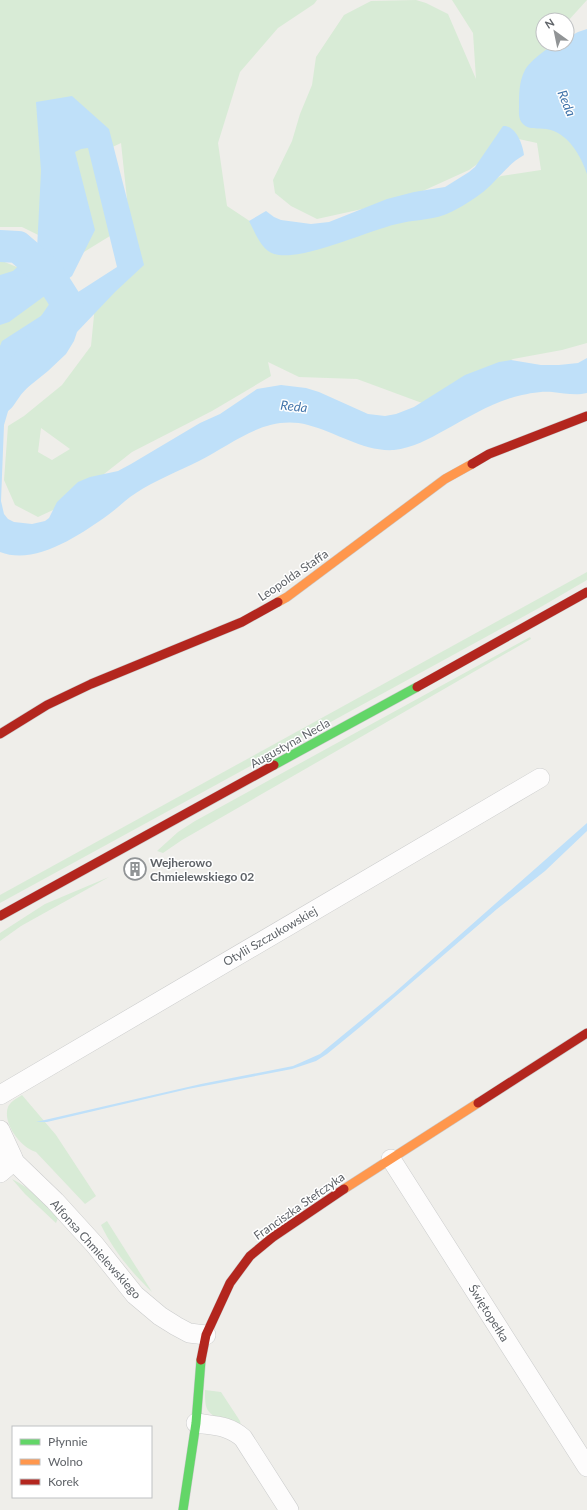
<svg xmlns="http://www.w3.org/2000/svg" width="587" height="1510" viewBox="0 0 587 1510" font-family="Lato,sans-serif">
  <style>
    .green { fill: #d8ebd6; fill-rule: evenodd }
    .water { fill: #bfe0f9 }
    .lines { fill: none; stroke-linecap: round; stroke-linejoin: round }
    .river { stroke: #bfe0f9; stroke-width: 32 }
    .street-casing { stroke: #cbcccc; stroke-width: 20 }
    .fast-casing { stroke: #cacacb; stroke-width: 10 }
    .slow-casing { stroke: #cacacb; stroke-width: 10 }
    .jam-casing { stroke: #cacacb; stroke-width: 10 }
    .street { stroke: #fdfcfc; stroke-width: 19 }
    .fast { stroke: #63d668; stroke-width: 9 }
    .slow { stroke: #ff974d; stroke-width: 9 }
    .jam { stroke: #b3261e; stroke-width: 9 }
    .labels { text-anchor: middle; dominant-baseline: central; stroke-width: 3; stroke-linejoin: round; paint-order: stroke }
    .street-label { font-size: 12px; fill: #5f6368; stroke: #fff }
    .poi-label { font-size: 12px; font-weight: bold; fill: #5f6368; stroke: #fff; text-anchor: start }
    .water-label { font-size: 13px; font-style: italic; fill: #4174aa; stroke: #fff }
  </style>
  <rect width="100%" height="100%" fill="#efeeea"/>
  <!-- green -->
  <g class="green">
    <path d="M0 0H317L314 4 278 28 240 72 218 143 227 206 274 237 431 211 501 176 541 170 537 143 514 138 469 170 403 200 317 219 291 206 275 193 273 180 292 141 300 114 312 85 316 57 344 15 371 1 416 0 426 3 448 14 476 79 473 33 452 0H587L567 22V20H543V44H558L587 160V343L562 350 513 359 422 403 357 379 299 377 268 362 271 376 212 411 132 452 66 504 38 517 15 505 4 480 8 426 24 416 62 385 91 346 95 305 134 265 121 143 104 151 110 236 79 255 22 227H0ZM41 428 70 449 52 460 38 452Z"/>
    <path d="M0 260 38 276 54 304 60 325 0 374Z"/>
    <path d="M587 572V580L539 608 0 903V895Z"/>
    <path d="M530 637 531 639 182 840 163 853 157 851 178 832 195 821Z"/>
    <path d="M109 877 21 926 0 941V933L45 904Z"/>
    <path d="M22 1095 56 1135 96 1196 85 1204 36 1152C21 1148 2 1123 8 1107 10 1102 17 1098 22 1095Z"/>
    <path d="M12 1179C31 1188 43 1203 58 1218L56 1223 25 1194Z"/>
    <path d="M107 1221 152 1292C132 1273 113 1250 101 1225Z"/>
    <path d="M205 1390 221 1392 240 1421 241 1426C230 1422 209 1419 206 1406 205 1402 205 1395 205 1390Z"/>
  </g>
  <!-- water -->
  <g class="water">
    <path d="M587 29V174C581 156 568 132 546 129 538 128 529 130 523 124 518 119 519 112 519 106 519 95 519 81 525 70 529 62 547 48 555 44 558 43 563 44 567 44V38L578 32Z"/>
    <path d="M72 96 109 129 144 265 115 292 77 332 74 341 66 354 48 371 17 396 9 408 4 425 1 501 4 514 8 519 14 522 32 524 45 521 49 518 57 502 78 482 90 477 118 471 131 464 200 423 220 414 257 389 281 385 306 388 319 392 368 414 385 416 396 414 414 407 465 375 499 362 511 360 541 365H559L578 363 587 358V393C575 396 564 393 552 392 540 391 526 394 514 397 489 404 467 418 445 430 429 439 412 448 394 450 364 452 336 432 308 425 266 414 234 443 199 461 179 471 154 481 136 493 126 499 118 508 108 515 80 535 35 566 0 552V346L2 341 117 267 88 148 81 149 75 152 95 230 72 276 9 322 0 325V275L13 271 37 249 41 171 36 102Z"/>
    <path d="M503 126C516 125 523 145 524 155 506 165 495 184 479 195 471 201 453 212 444 215 430 220 412 220 397 224 366 231 302 262 274 254 261 250 255 232 249 221L266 211 274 217 281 220 311 224 329 222 387 199 414 192 445 187 469 172 475 167Z"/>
    <path d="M587 823V831L545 871 497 909 360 1027 327 1054 316 1061 292 1069 188 1089 47 1122H36L201 1084 293 1066 320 1054 393 994Z"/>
  </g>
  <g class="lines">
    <!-- river -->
    <path class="river" d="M0 246 18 247 47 272 68 305 28 363 9 384 0 397"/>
    <!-- street casing -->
    <g class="street-casing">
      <g id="street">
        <path d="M0 1095 540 778"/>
        <path d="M0 1130 13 1158"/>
        <path d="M0 1148 55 1201 95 1245 135 1295 160 1316 176 1326 189 1333 206 1335"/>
        <path d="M391 1159 587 1467"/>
        <path d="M0 1173 14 1161"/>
        <path d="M196 1423C215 1426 228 1425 243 1438L289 1510"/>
      </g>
    </g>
    <!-- fast casing -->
    <g class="fast-casing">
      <g id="fast">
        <path d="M274 765 417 687"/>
        <path d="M183 1510 196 1423 201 1360"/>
      </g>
    </g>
    <!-- slow casing -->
    <g class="slow-casing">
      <g id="slow">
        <path d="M278 602 287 597 445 479 472 464"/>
        <path d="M344 1189 478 1103"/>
      </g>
    </g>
    <!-- jam casing -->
    <g class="jam-casing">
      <g id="jam">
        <path d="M472 464 489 454 587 416"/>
        <path d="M417 687 587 592"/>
        <path d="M0 734 47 705 91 684 242 622 278 602"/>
        <path d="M0 916 274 765"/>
        <path d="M478 1103 587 1033"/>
        <path d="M201 1360 206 1335 230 1283 250 1256 273 1237 344 1189"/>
      </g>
    </g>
    <!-- street -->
    <use href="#street" class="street"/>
    <!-- fast -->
    <use href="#fast" class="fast"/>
    <!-- slow -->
    <use href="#slow" class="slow"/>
    <!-- jam -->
    <use href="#jam" class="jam"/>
  </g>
  <!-- icons -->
  <defs>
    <g id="building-ring" transform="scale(1.15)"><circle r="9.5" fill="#fff" stroke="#919496" stroke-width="1.5"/><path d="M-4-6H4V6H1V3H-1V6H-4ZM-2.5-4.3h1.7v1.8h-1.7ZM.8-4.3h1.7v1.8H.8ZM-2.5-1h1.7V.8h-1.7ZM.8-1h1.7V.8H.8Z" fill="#919496"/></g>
  </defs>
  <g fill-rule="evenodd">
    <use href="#building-ring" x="135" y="869"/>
  </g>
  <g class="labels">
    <!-- street labels -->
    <g class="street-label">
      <text transform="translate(293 575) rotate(-34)">Leopolda Staffa</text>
      <text transform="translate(290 743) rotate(-29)">Augustyna Necla</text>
      <text transform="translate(270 936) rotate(-30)">Otylii Szczukowskiej</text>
      <text transform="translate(299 1206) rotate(-35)">Franciszka Stefczyka</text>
      <text transform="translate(96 1249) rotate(48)">Alfonsa Chmielewskiego</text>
      <text transform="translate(489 1313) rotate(58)">Świętopełka</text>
    </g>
    <!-- poi labels -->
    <g class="poi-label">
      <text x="150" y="862">Wejherowo<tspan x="150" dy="14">Chmielewskiego 02</tspan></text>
    </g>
    <!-- water labels -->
    <g class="water-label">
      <text transform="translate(567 103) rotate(67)">Reda</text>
      <text transform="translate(294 406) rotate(6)">Reda</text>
    </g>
  </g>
  <!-- legend -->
  <rect x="12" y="1426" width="140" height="72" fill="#ffffff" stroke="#bfc1c3"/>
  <rect x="20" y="1439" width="20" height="6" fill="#63d668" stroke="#bfc1c3"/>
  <text x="48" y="1446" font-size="12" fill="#5f6368">Płynnie</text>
  <rect x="20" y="1459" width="20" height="6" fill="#ff974d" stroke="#bfc1c3"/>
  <text x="48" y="1466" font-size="12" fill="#5f6368">Wolno</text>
  <rect x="20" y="1479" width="20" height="6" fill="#b3261e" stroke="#bfc1c3"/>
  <text x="48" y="1486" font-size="12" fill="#5f6368">Korek</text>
  <!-- north arrow -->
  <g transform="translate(555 32) rotate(327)"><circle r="19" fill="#ffffff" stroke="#bfc1c3"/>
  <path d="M0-3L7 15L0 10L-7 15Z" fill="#919496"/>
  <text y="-6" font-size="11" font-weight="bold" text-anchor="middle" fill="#5f6368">N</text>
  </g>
</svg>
